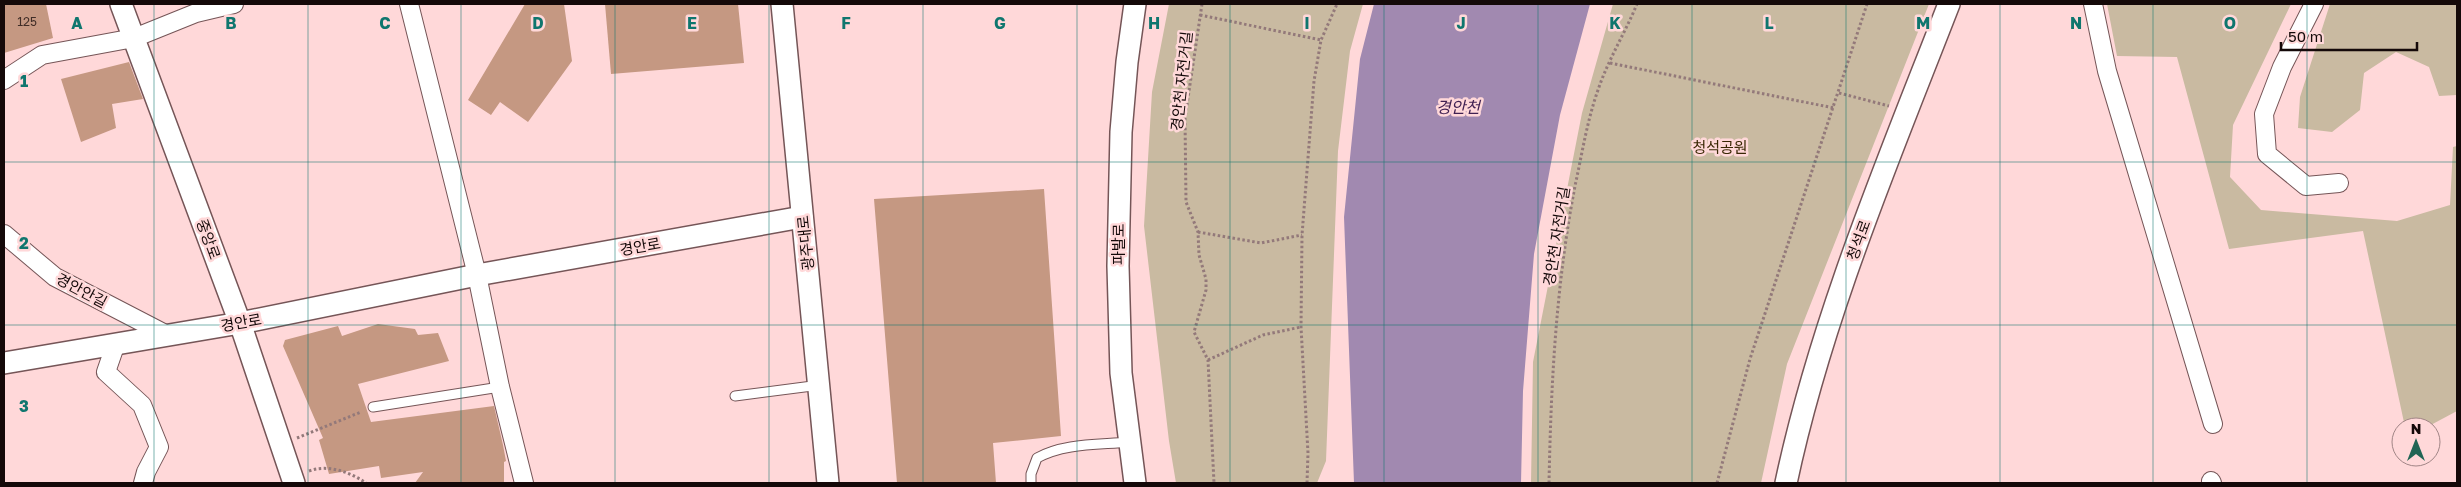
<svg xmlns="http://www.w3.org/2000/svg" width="2461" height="487" viewBox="0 0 2461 487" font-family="'Golos Text','Noto Sans KR',sans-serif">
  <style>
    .green { fill: #c9baa1 }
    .water { fill: #a189b0 }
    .building { fill: #c59882 }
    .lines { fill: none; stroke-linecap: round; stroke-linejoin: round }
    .service-casing { stroke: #755557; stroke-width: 11 }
    .minor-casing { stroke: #755557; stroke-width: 20 }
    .tertiary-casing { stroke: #755557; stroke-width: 24 }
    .path { stroke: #93797a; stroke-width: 3; stroke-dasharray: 2.5 2.5; stroke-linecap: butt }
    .service { stroke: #fff; stroke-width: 9 }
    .minor { stroke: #fff; stroke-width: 18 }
    .tertiary { stroke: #fff; stroke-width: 21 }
    .grid { fill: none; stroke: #0f766e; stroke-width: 1; stroke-opacity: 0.55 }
    .labels { text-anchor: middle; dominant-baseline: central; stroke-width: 5; stroke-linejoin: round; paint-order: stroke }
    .number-label { font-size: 12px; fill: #402d27 }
    .street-label { font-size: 15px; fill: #140909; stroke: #ffd8d9 }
    .park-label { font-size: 15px; fill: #392704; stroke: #ffd8d9 }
    .water-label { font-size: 16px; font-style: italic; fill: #402052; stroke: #ffd8d9 }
    .grid-label { font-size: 16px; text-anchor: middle; font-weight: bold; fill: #0f766e; stroke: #ffd8d9; stroke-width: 5; stroke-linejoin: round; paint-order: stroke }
  </style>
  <rect width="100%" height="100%" fill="#ffd8d9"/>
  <!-- green -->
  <g class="green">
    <path d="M1169 4H1363L1350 51 1338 151 1326 461 1317 483H1176L1169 441 1144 226 1152 92Z"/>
    <path d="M1613 4H1929L1787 364 1761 483H1531L1533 362 1582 113Z"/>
    <path d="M2107 4H2291L2233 125 2230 177 2261 210 2397 221 2450 205 2453 147 2457 146V411L2427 427H2405L2363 231 2229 249 2177 57 2117 56Z"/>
    <path d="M2330 4H2457V95L2439 96 2429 67 2396 52 2364 73 2360 110 2332 132 2298 128 2300 97Z"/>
  </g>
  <!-- water -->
  <path class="water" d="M1374 4H1590L1560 115 1534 254 1523 391 1521 483H1354L1344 217 1360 59Z"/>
  <!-- building -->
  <g class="building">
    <path d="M4 4H46L53 38 4 53Z"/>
    <path d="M525 4H564L572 61 528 122 500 102 491 115 468 100Z"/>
    <path d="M605 4H738L744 63 611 74Z"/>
    <path d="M129 62 143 99 112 104 116 128 81 142 61 79Z"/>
    <path d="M1044 189 1061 436 993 443 996 483H897L874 199Z"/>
    <path d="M378 324 415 329 418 335 438 333 449 361 358 384 371 422 494 406 503 445 506 461 504 462V483H415L423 472 381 478 379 466 329 474 319 440 323 438 283 346 285 340 338 326 342 336Z"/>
  </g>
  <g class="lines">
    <!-- service casing -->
    <g class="service-casing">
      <g id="service">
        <path d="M735 396 820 385"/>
        <path d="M373 407 500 387"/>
        <path d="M1031 483V474L1037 458C1064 443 1098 445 1129 442"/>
      </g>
    </g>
    <!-- minor casing -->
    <g class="minor-casing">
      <g id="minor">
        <path d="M409 4 477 275 500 387 524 483"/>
        <path d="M2093 4 2107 71 2213 424"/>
        <path d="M2314 4 2282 67 2264 114 2267 154 2306 186 2339 183"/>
        <path d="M4 80 42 55 134 38 196 13 234 4"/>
        <path d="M4 234 55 277 167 335"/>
        <path d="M115 346 106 372 142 405 159 447 146 472 143 483"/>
        <path d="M2211 481 2212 483"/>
      </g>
    </g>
    <!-- tertiary casing -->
    <g class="tertiary-casing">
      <g id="tertiary">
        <path d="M121 4 240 323 294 483"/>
        <path d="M782 4 828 483"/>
        <path d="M4 363 240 323 477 275 802 217"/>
        <path d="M1135 483 1121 373 1118 266 1121 132 1127 62 1135 4"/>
        <path d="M1786 483C1821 318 1888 161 1949 4"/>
      </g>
    </g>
    <!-- path -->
    <g class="path">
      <path d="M1202 4 1185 118 1186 202 1198 232 1199 255 1206 279V290L1194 332 1208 360 1214 483"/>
      <path d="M1200 15 1321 40"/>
      <path d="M1610 63 1834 108"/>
      <path d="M1839 93 1889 106"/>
      <path d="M1198 232 1261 243 1302 235"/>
      <path d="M1208 360 1263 335 1301 327"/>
      <path d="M297 438 361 412"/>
      <path d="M309 471C328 464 350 472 366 483"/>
      <path d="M1307 483 1308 453 1301 327 1302 235 1314 81 1321 40 1337 4"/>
      <path d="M1549 483C1551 383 1556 285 1575 186 1582 154 1587 121 1598 90 1608 60 1625 33 1637 4"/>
      <path d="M1717 483 1750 359 1867 4"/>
    </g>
    <!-- service -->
    <use href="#service" class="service"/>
    <!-- minor -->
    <use href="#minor" class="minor"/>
    <!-- tertiary -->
    <use href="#tertiary" class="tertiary"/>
  </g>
  <!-- grid -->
  <path class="grid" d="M154 4V483M308 4V483M461 4V483M615 4V483M769 4V483M923 4V483M1077 4V483M1230 4V483M1384 4V483M1538 4V483M1692 4V483M1846 4V483M2000 4V483M2153 4V483M2307 4V483M4 162H2457M4 325H2457"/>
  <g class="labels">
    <!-- number labels -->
    <g class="number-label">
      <text x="27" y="21">125</text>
    </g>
    <!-- street labels -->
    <g class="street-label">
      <text transform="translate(1181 81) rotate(-84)">경안천 자전거길</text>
      <text transform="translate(1556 236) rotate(-81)">경안천 자전거길</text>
      <text transform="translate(209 239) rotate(70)">중앙로</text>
      <text transform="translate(1858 240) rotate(-70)">청석로</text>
      <text transform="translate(805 243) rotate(-96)">광주대로</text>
      <text transform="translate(1118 244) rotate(-90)">파발로</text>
      <text transform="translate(640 246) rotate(-10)">경안로</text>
      <text transform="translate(82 290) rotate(28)">경안안길</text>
      <text transform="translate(241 322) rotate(-10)">경안로</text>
    </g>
    <!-- park labels -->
    <g class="park-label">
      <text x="1720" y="147">청석공원</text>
    </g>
    <!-- water labels -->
    <g class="water-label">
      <text x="1458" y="107">경안천</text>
    </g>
  </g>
  <g class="grid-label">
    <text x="77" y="29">A</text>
    <text x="231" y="29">B</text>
    <text x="385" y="29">C</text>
    <text x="538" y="29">D</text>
    <text x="692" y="29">E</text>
    <text x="846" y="29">F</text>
    <text x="1000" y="29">G</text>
    <text x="1154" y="29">H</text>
    <text x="1307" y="29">I</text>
    <text x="1461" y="29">J</text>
    <text x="1615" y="29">K</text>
    <text x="1769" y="29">L</text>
    <text x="1923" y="29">M</text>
    <text x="2076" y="29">N</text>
    <text x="2230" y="29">O</text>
    <text x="24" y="87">1</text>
    <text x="24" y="249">2</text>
    <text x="24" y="412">3</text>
  </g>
  <!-- border -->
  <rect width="2461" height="487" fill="none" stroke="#140909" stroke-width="10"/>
  <!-- north arrow -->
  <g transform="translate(2416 442)"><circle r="24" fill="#ffd8d9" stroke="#a18586"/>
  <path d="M0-4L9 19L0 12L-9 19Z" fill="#216555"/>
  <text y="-8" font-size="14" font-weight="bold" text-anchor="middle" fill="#140909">N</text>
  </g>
  <!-- scale -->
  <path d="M2281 42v8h136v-8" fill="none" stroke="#140909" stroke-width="2.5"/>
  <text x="2288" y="42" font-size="15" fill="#140909" stroke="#ffd8d9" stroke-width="4" paint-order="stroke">50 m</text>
</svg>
